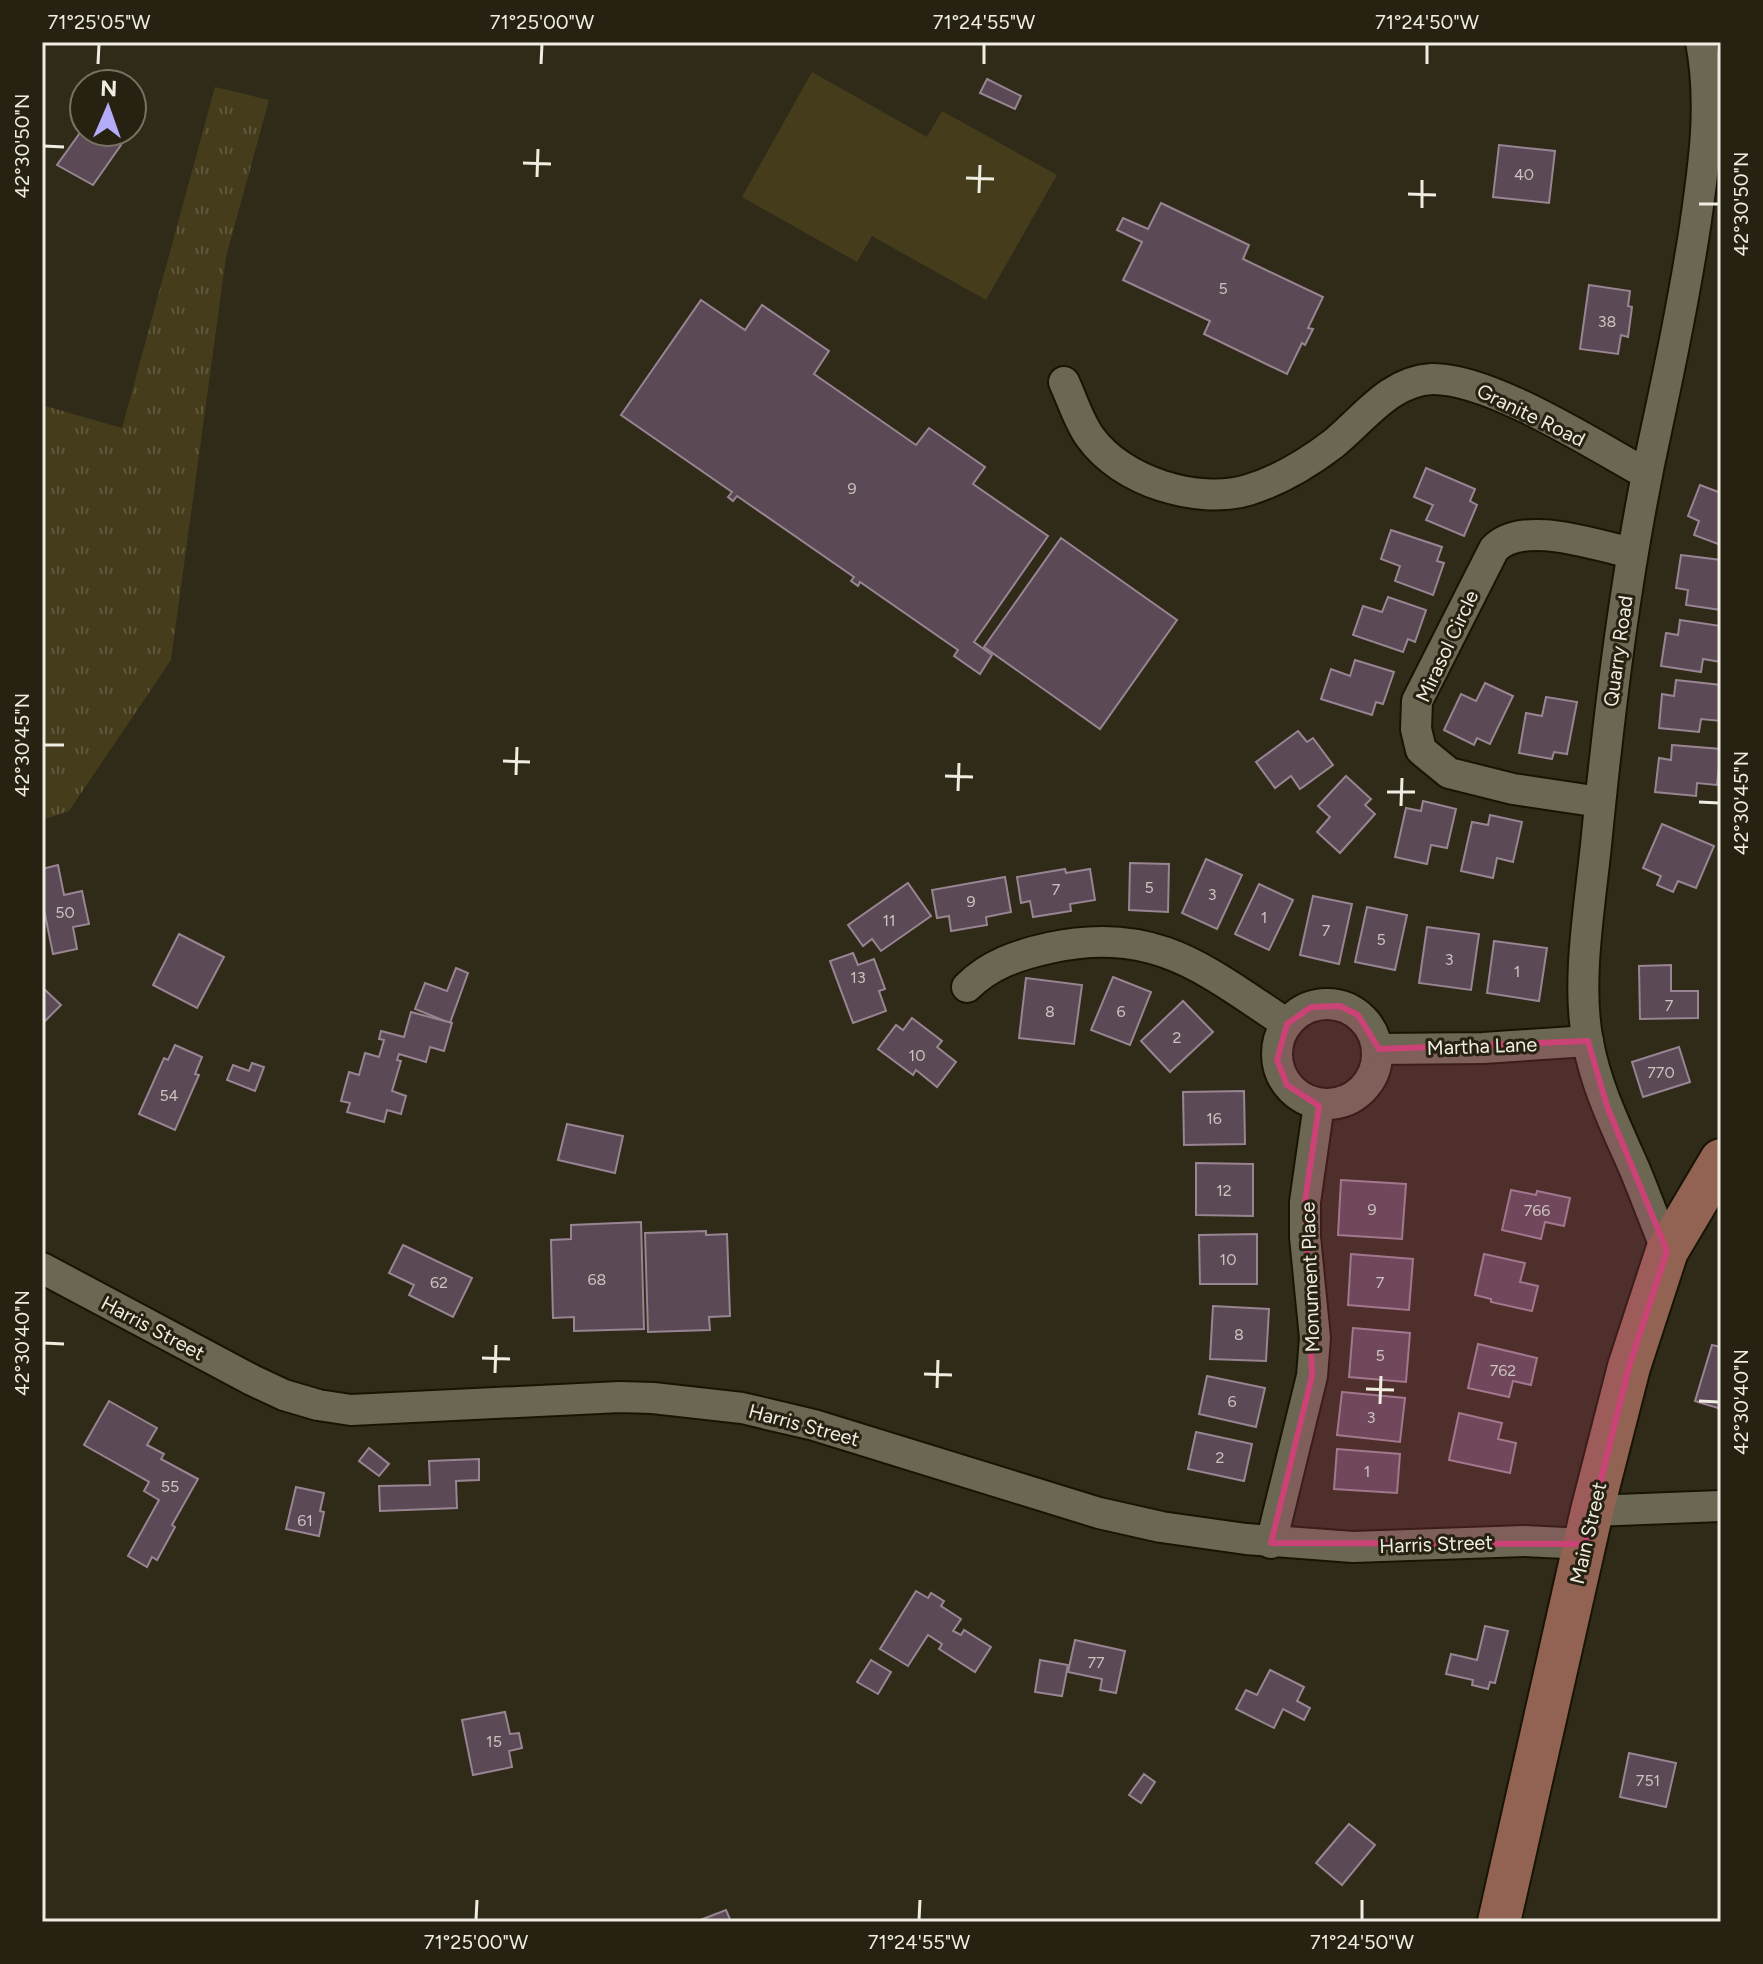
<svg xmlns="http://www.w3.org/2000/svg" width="1763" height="1964" viewBox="0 0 1763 1964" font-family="Figtree,sans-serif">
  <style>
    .grass { fill: url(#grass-tufts) }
    .pitch { fill: #443c1b }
    .building { fill: #5b4955; stroke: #988492; stroke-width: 2 }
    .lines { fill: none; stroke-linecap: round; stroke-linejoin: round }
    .street-casing { stroke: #181404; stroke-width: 34 }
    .secondary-casing { stroke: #181404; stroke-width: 46 }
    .street { stroke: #6c6753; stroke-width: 30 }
    .secondary { stroke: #926353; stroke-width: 42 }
    .marked { fill: #cb4276; fill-opacity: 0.2; stroke: #cb4276; stroke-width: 6; stroke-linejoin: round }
    .ticks { fill: none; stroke: #efece1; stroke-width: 3 }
    .labels { text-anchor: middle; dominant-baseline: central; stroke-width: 6; stroke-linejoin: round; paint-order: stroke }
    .number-label { font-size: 16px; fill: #cac3be }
    .street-label { font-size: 20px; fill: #efece1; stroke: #262110 }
    .neatline { fill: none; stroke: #efece1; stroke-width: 3 }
    .ticks-label { font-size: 20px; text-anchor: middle; fill: #efece1 }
  </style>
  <defs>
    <pattern id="grass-tufts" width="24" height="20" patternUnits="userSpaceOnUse" patternTransform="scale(2)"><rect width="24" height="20" fill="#443c1b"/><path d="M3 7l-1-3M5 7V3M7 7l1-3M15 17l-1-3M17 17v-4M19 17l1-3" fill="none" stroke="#5f583c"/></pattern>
  </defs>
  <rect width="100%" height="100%" fill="#302b19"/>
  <!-- grass -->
  <path class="grass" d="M215 87 269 100 226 257 171 660 69 811 42 820V405L122 428Z"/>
  <!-- pitch -->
  <path class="pitch" d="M812 72 927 137 942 111 1057 175 986 300 872 236 857 262 742 197Z"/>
  <!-- building -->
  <g class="building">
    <path d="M987 79 1021 96 1015 109 980 93Z"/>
    <path d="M84 112V132H109L107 135 121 145 93 185 57 165 82 130 74 125Z"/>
    <path d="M1499 145 1555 151 1549 203 1493 197Z"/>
    <path d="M1161 203 1249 245 1243 259 1323 297 1308 328 1313 329 1305 345 1302 343 1287 374 1204 334 1210 321 1123 280 1142 242 1117 230 1123 218 1148 229Z"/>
    <path d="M1589 285 1630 291 1628 306 1632 307 1628 337 1621 335 1618 354 1580 349Z"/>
    <path d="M701 300 745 330 762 305 829 351 814 374 916 445 929 428 985 467 973 484 1048 536 974 642 992 655 980 674 954 656 958 650 860 582 858 586 851 581 854 577 737 496 733 501 728 497 732 492 621 415Z"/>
    <path d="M1426 468 1475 489 1470 501 1477 505 1464 536 1426 520 1433 505 1414 497Z"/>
    <path d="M1700 485 1721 493V545L1694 535 1699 521 1688 516Z"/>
    <path d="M1391 530 1442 547 1437 561 1444 563 1433 595 1395 581 1400 566 1381 559Z"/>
    <path d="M1061 538 1177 620 1100 729 984 647Z"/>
    <path d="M1681 555 1721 560V610L1686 605 1688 590 1676 588Z"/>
    <path d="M1388 597 1426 610 1415 642 1408 639 1403 652 1353 635 1363 606 1382 612Z"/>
    <path d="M1680 620 1721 626V662L1703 659 1701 672 1661 666 1666 633 1678 635Z"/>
    <path d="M1355 660 1394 672 1383 704 1376 702 1372 715 1321 699 1331 669 1350 676Z"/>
    <path d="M1676 680 1721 685V721L1701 719 1699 732 1659 728 1662 694 1674 696Z"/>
    <path d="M1485 683 1513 696 1490 744 1477 738 1474 745 1444 730 1461 694 1476 701Z"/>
    <path d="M1546 697 1577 702 1567 754 1554 752 1552 759 1519 753 1526 713 1542 716Z"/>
    <path d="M1298 731 1307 742 1313 738 1333 765 1300 789 1291 776 1275 788 1256 762Z"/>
    <path d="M1672 745 1721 749 1717 785 1697 783 1696 796 1655 792 1659 758 1671 760Z"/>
    <path d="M1346 776 1371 799 1365 805 1375 814 1340 853 1317 832 1330 817 1318 806Z"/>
    <path d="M1423 801 1456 809 1447 848 1431 845 1427 864 1395 857 1406 808 1421 811Z"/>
    <path d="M1490 815 1522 822 1513 862 1497 858 1493 878 1461 871 1472 822 1488 825Z"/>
    <path d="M1662 824 1714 846 1696 888 1678 881 1673 892 1657 885 1661 876 1643 868Z"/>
    <path d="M1206 859 1242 875 1217 929 1182 913Z"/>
    <path d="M1130 863 1169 864 1168 912 1129 910Z"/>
    <path d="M58 865 64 895 82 891 89 924 73 927 77 949 53 954 42 900V869Z"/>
    <path d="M1065 869 1066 873 1090 869 1095 900 1070 904 1071 911 1033 917 1030 901 1021 903 1017 877Z"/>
    <path d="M1005 877 1011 912 986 917 987 925 951 931 949 916 937 918 932 890Z"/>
    <path d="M908 883 931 916 881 951 872 939 863 946 848 925Z"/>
    <path d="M1259 884 1293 900 1269 950 1235 934Z"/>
    <path d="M1313 896 1352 904 1339 964 1300 955Z"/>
    <path d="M1367 907 1407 915 1395 970 1355 962Z"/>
    <path d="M1427 927 1479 934 1471 990 1419 983Z"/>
    <path d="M179 934 224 957 197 1008 153 985Z"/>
    <path d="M1494 941 1547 948 1539 1001 1487 993Z"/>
    <path d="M853 953 858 965 874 959 885 989 879 991 886 1011 853 1023 830 961Z"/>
    <path d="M1671 965V991H1698V1018L1640 1019 1639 966Z"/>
    <path d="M456 968 468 973 450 1023 415 1009 425 983 447 991Z"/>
    <path d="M1113 977 1151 992 1130 1045 1091 1030Z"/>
    <path d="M1026 978 1082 985 1074 1044 1019 1038Z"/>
    <path d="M42 987 61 1005 42 1024Z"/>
    <path d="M1183 1001 1213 1032 1170 1072 1141 1041Z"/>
    <path d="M411 1012 452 1023 444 1051 430 1047 426 1062 399 1054 397 1060 401 1061 392 1091 406 1096 401 1114 387 1110 384 1122 347 1112 350 1103 341 1101 349 1072 359 1075 365 1053 379 1057 384 1040 379 1039 381 1031 404 1037Z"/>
    <path d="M912 1018 942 1041 937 1047 956 1062 937 1087 916 1070 913 1075 878 1049 896 1025 903 1030Z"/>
    <path d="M175 1045 202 1057 195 1074 199 1075 175 1130 139 1114 164 1058 168 1060Z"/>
    <path d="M1679 1047 1690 1082 1643 1097 1632 1062Z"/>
    <path d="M252 1063 264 1067 255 1091 227 1080 233 1065 249 1071Z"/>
    <path d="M1244 1091 1245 1144 1184 1145 1183 1092Z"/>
    <path d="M567 1124 623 1136 615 1173 558 1160Z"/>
    <path d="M1196 1163 1253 1164V1216L1196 1215Z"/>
    <path d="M1341 1180 1406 1184 1402 1239 1338 1235Z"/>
    <path d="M1511 1190 1536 1195 1537 1191 1570 1198 1564 1226 1545 1222 1541 1239 1502 1230Z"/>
    <path d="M641 1222 644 1329 574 1331V1317L553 1318 551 1240 571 1239V1225Z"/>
    <path d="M706 1231V1235L727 1234 730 1316 709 1317 710 1330 648 1332 645 1233Z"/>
    <path d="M1257 1234V1284H1200L1199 1235Z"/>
    <path d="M403 1245 472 1278 453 1317 409 1295 414 1285 389 1273Z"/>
    <path d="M1351 1254 1413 1259 1409 1310 1348 1305Z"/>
    <path d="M1484 1254 1525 1263 1520 1282 1538 1286 1532 1311 1491 1302V1299L1475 1295Z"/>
    <path d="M1213 1306 1269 1309 1266 1361 1210 1359Z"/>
    <path d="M1353 1328 1410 1333 1406 1382 1349 1377Z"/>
    <path d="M1478 1344 1537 1358 1531 1385 1513 1381 1509 1397 1468 1388Z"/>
    <path d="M1712 1345 1721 1347V1409L1695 1401Z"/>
    <path d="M1207 1376 1265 1388 1256 1427 1199 1414Z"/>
    <path d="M1342 1392 1405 1398 1400 1442 1337 1435Z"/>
    <path d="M109 1401 157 1428 147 1445 164 1454 161 1459 198 1479 172 1525 175 1527 157 1560 152 1557 147 1567 128 1556 159 1500 144 1491 149 1482 84 1445Z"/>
    <path d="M1459 1413 1502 1423 1498 1439 1516 1443 1510 1473 1449 1460Z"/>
    <path d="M1196 1432 1252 1444 1244 1481 1188 1469Z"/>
    <path d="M369 1448 389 1464 379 1476 359 1461Z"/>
    <path d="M1337 1449 1400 1454 1397 1493 1334 1489Z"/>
    <path d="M479 1459V1480L456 1481 457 1508 380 1511 379 1486 430 1485 429 1461Z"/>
    <path d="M296 1487 324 1493 320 1511 324 1512 319 1536 286 1529Z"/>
    <path d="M916 1591 928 1598 931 1593 944 1601 941 1606 961 1619 953 1631 961 1635 964 1630 991 1647 975 1672 939 1649 942 1644 928 1635 908 1666 880 1649Z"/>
    <path d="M1485 1626 1508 1631 1495 1683 1490 1682 1488 1689 1472 1685 1473 1680 1446 1674 1451 1654 1477 1660Z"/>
    <path d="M1075 1640 1125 1651 1116 1693 1100 1690 1102 1679 1068 1672Z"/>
    <path d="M871 1660 891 1672 878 1694 857 1682Z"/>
    <path d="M1040 1660 1068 1665 1062 1696 1035 1692Z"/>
    <path d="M1270 1670 1304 1687 1297 1701 1310 1708 1304 1720 1283 1709 1274 1728 1236 1709 1246 1690 1257 1695Z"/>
    <path d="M505 1712 510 1734 519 1733 522 1748 509 1751 512 1767 473 1775 462 1720Z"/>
    <path d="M1629 1753 1676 1763 1666 1807 1620 1797Z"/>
    <path d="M1144 1774 1155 1782 1141 1803 1129 1795Z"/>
    <path d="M1349 1824 1375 1845 1342 1885 1316 1863Z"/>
    <path d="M726 1910 731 1922H695Z"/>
  </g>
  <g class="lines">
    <!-- street casing -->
    <g class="street-casing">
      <g id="street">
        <path d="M1064 382C1072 399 1079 422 1090 437 1121 481 1197 505 1248 490 1278 481 1308 463 1333 444 1363 420 1389 381 1432 379 1490 378 1594 445 1647 474"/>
        <path d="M1600 802 1513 789 1449 773 1421 750 1416 729 1417 701 1494 549C1523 519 1594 545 1632 553"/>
        <path d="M967 987C990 964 1018 955 1049 948 1155 925 1204 969 1287 1024"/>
        <circle cx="1327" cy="1054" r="50"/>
        <path d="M1377 1049 1483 1048 1588 1041"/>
        <path d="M1667 1251C1656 1224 1646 1197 1635 1170 1617 1129 1596 1087 1588 1042 1576 983 1590 905 1596 845 1610 703 1627 562 1658 422 1672 357 1685 292 1695 227 1704 165 1713 104 1701 42"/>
        <path d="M42 1268 252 1380 284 1395 318 1405 351 1410 620 1397 653 1398 742 1408 814 1425 1099 1513 1161 1527 1246 1539 1353 1547 1524 1541 1585 1544"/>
        <path d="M1592 1511 1721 1506"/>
        <path d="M1271 1543 1312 1376 1315 1338 1305 1237V1202L1319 1104"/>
      </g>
    </g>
    <!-- secondary casing -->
    <g class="secondary-casing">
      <path id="secondary" d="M1499 1922 1592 1511 1629 1367 1667 1251 1721 1160"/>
    </g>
    <!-- street -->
    <use href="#street" class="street"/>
    <!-- secondary -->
    <use href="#secondary" class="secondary"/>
  </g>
  <!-- marked area -->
  <path class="marked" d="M1340 1006 1358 1015 1379 1049 1588 1041 1607 1106 1667 1251 1629 1367 1585 1544 1271 1543 1312 1376 1305 1202 1319 1106 1287 1085 1277 1060 1287 1024 1311 1007Z"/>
  <!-- ticks -->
  <path class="ticks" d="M98 64 99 44M541 64 542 44M984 64V44M1427 64V44M44 146 64 147M523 163 551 164M537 177 538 149M966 178 994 179M979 193 980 165M1408 194 1436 195M1699 204H1719M1422 208V180M44 745H64M503 761 530 762M516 775 517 747M945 776 973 777M958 791 959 763M1387 792H1415M1699 802 1719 803M1401 806 1402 778M44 1343 64 1344M482 1358 510 1359M495 1373 496 1345M924 1374 952 1375M937 1388 938 1360M1366 1389 1394 1390M1699 1401 1719 1402M1380 1404 1381 1376M476 1920 477 1900M919 1920 920 1900M1362 1920V1900"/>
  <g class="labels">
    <!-- number labels -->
    <g class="number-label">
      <text x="1524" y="174">40</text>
      <text x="1223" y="288">5</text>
      <text x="1607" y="321">38</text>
      <text x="852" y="488">9</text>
      <text x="1149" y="887">5</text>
      <text x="1056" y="889">7</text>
      <text x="1212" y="894">3</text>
      <text x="971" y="901">9</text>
      <text x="65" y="912">50</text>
      <text x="1264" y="917">1</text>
      <text x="889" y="920">11</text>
      <text x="1326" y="930">7</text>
      <text x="1381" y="939">5</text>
      <text x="1449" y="959">3</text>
      <text x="1517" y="971">1</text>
      <text x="858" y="977">13</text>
      <text x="1669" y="1005">7</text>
      <text x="1050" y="1011">8</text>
      <text x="1121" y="1011">6</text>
      <text x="1177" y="1037">2</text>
      <text x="917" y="1055">10</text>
      <text x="1661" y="1072">770</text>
      <text x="169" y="1095">54</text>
      <text x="1214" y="1118">16</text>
      <text x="1224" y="1190">12</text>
      <text x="1372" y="1209">9</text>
      <text x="1537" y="1210">766</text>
      <text x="1228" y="1259">10</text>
      <text x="597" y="1279">68</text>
      <text x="439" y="1282">62</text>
      <text x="1380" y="1282">7</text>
      <text x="1239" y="1334">8</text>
      <text x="1380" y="1355">5</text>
      <text x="1503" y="1370">762</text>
      <text x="1232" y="1401">6</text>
      <text x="1371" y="1417">3</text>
      <text x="1220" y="1457">2</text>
      <text x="1367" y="1471">1</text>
      <text x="170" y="1486">55</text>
      <text x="305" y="1520">61</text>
      <text x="1096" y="1662">77</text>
      <text x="494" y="1741">15</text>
      <text x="1648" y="1780">751</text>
    </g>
    <!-- street labels -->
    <g class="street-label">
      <text transform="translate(1531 415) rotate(26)">Granite Road</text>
      <text transform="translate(1447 646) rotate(-65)">Mirasol Circle</text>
      <text transform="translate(1618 651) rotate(-82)">Quarry Road</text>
      <text transform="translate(1482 1046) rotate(-2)">Martha Lane</text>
      <text transform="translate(1310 1277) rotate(-92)">Monument Place</text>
      <text transform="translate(153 1328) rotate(28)">Harris Street</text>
      <text transform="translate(804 1425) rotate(15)">Harris Street</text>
      <text transform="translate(1588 1533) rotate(-77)">Main Street</text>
      <text transform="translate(1436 1544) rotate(-2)">Harris Street</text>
    </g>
  </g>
  <!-- border -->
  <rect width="1763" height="1964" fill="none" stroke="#262110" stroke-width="88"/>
  <!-- north arrow -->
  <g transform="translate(108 108) rotate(2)"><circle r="38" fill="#262110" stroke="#767264" stroke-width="2"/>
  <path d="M0-6L14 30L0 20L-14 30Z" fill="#b4acf9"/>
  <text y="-12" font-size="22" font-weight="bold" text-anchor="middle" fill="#efece1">N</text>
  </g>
  <rect x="44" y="44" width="1675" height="1876" class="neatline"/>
  <g class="ticks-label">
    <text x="99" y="29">71°25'05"W</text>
    <text x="542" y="29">71°25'00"W</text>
    <text x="984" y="29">71°24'55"W</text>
    <text x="1427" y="29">71°24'50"W</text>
    <text transform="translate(22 146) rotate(-90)" y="7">42°30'50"N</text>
    <text transform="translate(1741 204) rotate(-90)" y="7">42°30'50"N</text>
    <text transform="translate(22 745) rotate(-90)" y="7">42°30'45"N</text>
    <text transform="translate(1741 803) rotate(-90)" y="7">42°30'45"N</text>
    <text transform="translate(22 1343) rotate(-90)" y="7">42°30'40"N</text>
    <text transform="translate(1741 1402) rotate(-90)" y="7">42°30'40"N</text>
    <text x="476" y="1949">71°25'00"W</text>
    <text x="919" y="1949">71°24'55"W</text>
    <text x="1362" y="1949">71°24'50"W</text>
  </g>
</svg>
